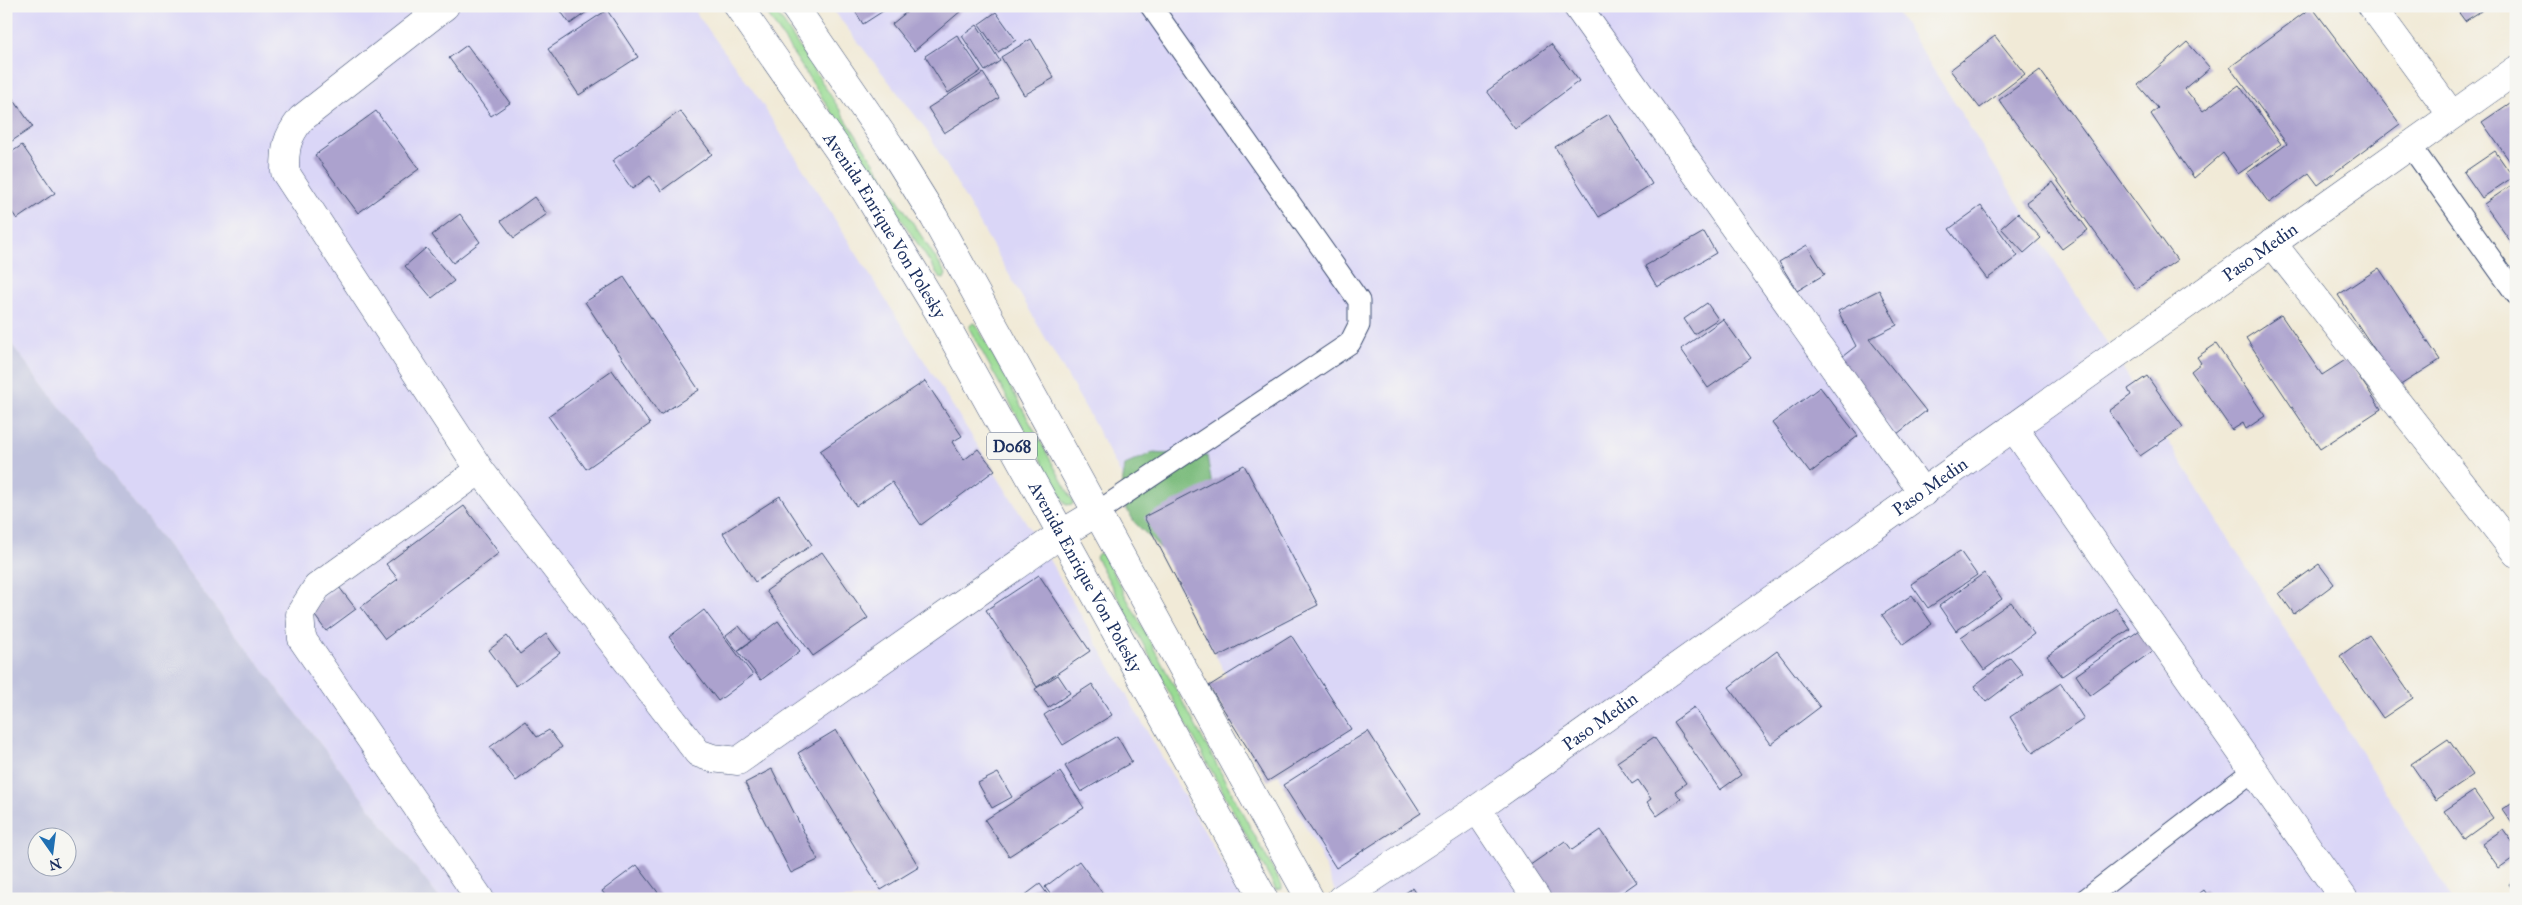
<svg xmlns="http://www.w3.org/2000/svg" width="2522" height="905" viewBox="0 0 2522 905" font-family="'IM FELL Great Primer',serif">
  <style>
    .built { fill: #dad6f7 }
    .industrial { fill: #c0c2dd; fill-rule: evenodd }
    .green { fill: #98db92; stroke: #5a8578 }
    .forest { fill: #7abb7c; stroke: #4a756d }
    .building { fill: #aca2ce }
    .lines { fill: none; stroke-linecap: round; stroke-linejoin: round }
    .lane-casing { stroke: #3b4b70; stroke-width: 23 }
    .street-casing { stroke: #3b4b70; stroke-width: 29 }
    .secondary-casing { stroke: #3b4b70; stroke-width: 29 }
    .primary-casing { stroke: #3b4b70; stroke-width: 29 }
    .lane { stroke: #fff; stroke-width: 21 }
    .street { stroke: #fff; stroke-width: 28 }
    .secondary { stroke: #fff; stroke-width: 28 }
    .primary { stroke: #fff; stroke-width: 28 }
    .labels { text-anchor: middle; dominant-baseline: central; stroke-width: 4.5; stroke-linejoin: round; paint-order: stroke }
    .shield { fill: #f6f6f2; stroke: #5d6b8a; stroke-width: 1 }
    .shield-label { font-size: 16px; font-weight: bold; fill: #1b2f5e }
    .street-label { font-size: 18px; fill: #1b2f5e; stroke: #f6f6f2 }
  </style>
  <rect width="100%" height="100%" fill="#f6f6f2"/>
  <filter id="ink" filterUnits="userSpaceOnUse"><feTurbulence type="fractalNoise" baseFrequency=".02" numOctaves="2"/><feDisplacementMap in="SourceGraphic" scale="10" xChannelSelector="R" yChannelSelector="G"/><feConvolveMatrix kernelMatrix="1 2 1 2 8 2 1 2 1" color-interpolation-filters="sRGB"/></filter>
  <filter id="wash" filterUnits="userSpaceOnUse"><feTurbulence type="fractalNoise" baseFrequency=".0096" numOctaves="4" result="noise"/><feDisplacementMap in="SourceGraphic" scale="20" xChannelSelector="R" yChannelSelector="G"/><feGaussianBlur stdDeviation="1.12" result="paint"/><feColorMatrix in="noise" values="0 0 0 0 0 0 0 0 0 0 0 0 0 0 0 0 0 1.4 0 .05"/><feComposite in="paint" operator="in"/></filter>
  <g filter="url(#wash)">
    <rect width="100%" height="100%" fill="#f1ead7"/>
    <!-- built -->
    <g class="built">
      <path d="M6 6H691L757 96 1043 549 1243 899H440L6 337Z"/>
      <path d="M830 6H1893L2136 389 2452 899H1338L1321 856 1089 414 925 128Z"/>
    </g>
    <!-- industrial -->
    <path class="industrial" d="M6 337 440 899H6ZM38 838H68V868H38Z"/>
    <!-- green -->
    <g class="green">
      <path d="M762 6H771L785 25 946 274 944 279 940 278Z"/>
      <path d="M972 323 976 324 1073 501V504L1066 505 969 328Z"/>
      <path d="M1099 553 1103 554 1282 886V889L1276 890 1096 557Z"/>
    </g>
    <!-- forest -->
    <path class="forest" d="M1152 453 1207 456 1214 497 1194 537 1160 548 1135 523 1120 498 1125 465Z"/>
    <g id="blocks">
      <!-- building -->
      <g class="building">
        <path d="M557 6H595L570 24Z"/>
        <path d="M852 6H891L863 24Z"/>
        <path d="M914 6H959L962 10 914 51 892 24Z"/>
        <path d="M2454 6H2489L2465 21Z"/>
        <path d="M2312 7 2400 124 2318 185 2309 173 2269 203 2247 173 2287 144 2230 67Z"/>
        <path d="M607 10 638 57 579 95 548 49Z"/>
        <path d="M996 12 1016 40 998 52 979 24Z"/>
        <path d="M977 25 1000 61 985 71 962 36Z"/>
        <path d="M957 35 981 71 948 93 925 56Z"/>
        <path d="M1995 36 2025 74 1980 108 1950 70Z"/>
        <path d="M1031 39 1054 78 1024 95 1001 57Z"/>
        <path d="M2187 42 2210 68 2185 89 2203 111 2239 85 2281 144 2238 174 2223 153 2194 178 2151 114 2158 108 2138 85Z"/>
        <path d="M1551 44 1579 81 1515 129 1487 91Z"/>
        <path d="M467 45 510 103 491 116 449 58Z"/>
        <path d="M2040 70 2177 260 2136 289 1999 100Z"/>
        <path d="M983 73 999 98 944 133 928 108Z"/>
        <path d="M6 89 33 127 6 145Z"/>
        <path d="M2516 99V170L2482 122Z"/>
        <path d="M376 111 419 169 358 213 315 155Z"/>
        <path d="M680 111 712 154 661 191 650 176 632 189 612 161Z"/>
        <path d="M1609 114 1652 184 1599 217 1555 147Z"/>
        <path d="M22 145 55 193 17 219 6 204V156Z"/>
        <path d="M2495 151 2513 177 2482 198 2464 172Z"/>
        <path d="M2053 182 2088 230 2062 249 2026 202Z"/>
        <path d="M2516 182V244L2513 245 2484 204Z"/>
        <path d="M534 197 547 214 514 238 501 221Z"/>
        <path d="M1981 206 2018 256 1987 279 1949 229Z"/>
        <path d="M2018 213 2041 238 2024 253 2001 228Z"/>
        <path d="M460 214 480 242 453 263 432 235Z"/>
        <path d="M1704 232 1716 253 1657 287 1645 266Z"/>
        <path d="M1807 245 1825 274 1797 291 1779 262Z"/>
        <path d="M426 248 454 281 432 298 405 266Z"/>
        <path d="M2379 268 2440 360 2399 386 2338 295Z"/>
        <path d="M624 277 699 390 660 415 585 302Z"/>
        <path d="M1879 290 1897 325 1869 339 1926 411 1897 434 1838 360 1856 346 1838 311Z"/>
        <path d="M1707 303 1718 319 1694 334 1684 319Z"/>
        <path d="M2281 315 2322 375 2347 359 2381 409 2320 449 2246 338Z"/>
        <path d="M1723 319 1751 358 1708 388 1681 349Z"/>
        <path d="M2216 344 2265 416 2246 429 2243 423 2232 430 2191 371 2201 363 2197 357Z"/>
        <path d="M612 370 650 424 586 469 548 416Z"/>
        <path d="M2147 376 2183 427 2140 456 2109 411 2131 395 2128 389Z"/>
        <path d="M925 381 962 436 952 442 964 460 978 449 995 470 921 525 892 482 856 506 820 451Z"/>
        <path d="M1820 387 1858 436 1810 473 1772 423Z"/>
        <path d="M1244 465 1318 605 1217 657 1144 517Z"/>
        <path d="M780 496 812 545 755 582 723 533Z"/>
        <path d="M464 506 499 553 385 639 361 607 398 579 386 564Z"/>
        <path d="M1960 551 1977 575 1928 608 1911 584Z"/>
        <path d="M822 552 868 618 813 656 766 591Z"/>
        <path d="M2319 564 2334 584 2294 614 2279 593Z"/>
        <path d="M1984 573 2002 599 1956 631 1939 606Z"/>
        <path d="M1039 575 1090 651 1037 687 986 610Z"/>
        <path d="M339 587 356 609 326 631 310 609Z"/>
        <path d="M1912 595 1932 624 1903 645 1882 615Z"/>
        <path d="M2011 602 2034 634 1984 670 1961 637Z"/>
        <path d="M2116 608 2130 629 2062 676 2047 656Z"/>
        <path d="M704 610 753 675 718 701 669 637Z"/>
        <path d="M778 621 800 651 761 680 738 651Z"/>
        <path d="M739 626 751 641 737 651 726 636Z"/>
        <path d="M2140 630 2154 650 2090 696 2076 675Z"/>
        <path d="M546 634 560 653 516 686 489 650 507 636 520 654Z"/>
        <path d="M1291 635 1351 729 1268 781 1209 686Z"/>
        <path d="M2369 635 2413 698 2383 718 2340 656Z"/>
        <path d="M1777 651 1820 707 1771 744 1729 687Z"/>
        <path d="M2010 658 2023 674 1986 702 1974 686Z"/>
        <path d="M1058 675 1070 693 1048 708 1035 689Z"/>
        <path d="M2061 683 2084 719 2033 753 2010 717Z"/>
        <path d="M1092 684 1112 715 1063 745 1044 715Z"/>
        <path d="M1694 707 1741 775 1720 790 1673 722Z"/>
        <path d="M525 721 537 737 549 730 562 747 516 781 490 747Z"/>
        <path d="M836 730 919 867 881 890 798 753Z"/>
        <path d="M1368 731 1421 813 1336 868 1283 785Z"/>
        <path d="M1117 736 1132 762 1081 792 1065 766Z"/>
        <path d="M1654 737 1686 783 1675 791 1681 799 1657 816 1647 802 1651 799 1638 780 1632 784 1617 762Z"/>
        <path d="M2448 739 2473 775 2436 800 2411 764Z"/>
        <path d="M772 769 818 860 791 873 745 783Z"/>
        <path d="M1060 772 1084 808 1009 856 985 820Z"/>
        <path d="M998 773 1012 797 992 808 978 783Z"/>
        <path d="M2474 791 2493 818 2464 839 2444 811Z"/>
        <path d="M2516 800V829L2502 809Z"/>
        <path d="M2503 829 2516 847V856L2499 868 2482 844Z"/>
        <path d="M1601 830 1637 882 1613 899H1543L1523 870 1565 841 1572 850Z"/>
        <path d="M1079 861 1107 899H1054L1045 887Z"/>
        <path d="M637 865 663 899H608L602 891Z"/>
        <path d="M2516 879V894L2509 884Z"/>
        <path d="M1040 884 1051 899H1020Z"/>
        <path d="M1413 888 1420 899H1396Z"/>
        <path d="M2204 890 2210 899H2192Z"/>
      </g>
    </g>
  </g>
  <g filter="url(#ink)">
    <use href="#blocks" fill-opacity="0" stroke="#3b4b70" stroke-width="1"/>
    <g class="lines">
      <!-- lane casing -->
      <g class="lane-casing">
        <g id="lane">
          <path d="M2410 145 2516 294"/>
          <path d="M1096 513 1350 343 1359 325V301L1151 6"/>
          <path d="M2086 899 2254 770"/>
        </g>
      </g>
      <!-- street casing -->
      <g class="street-casing">
        <g id="street">
          <path d="M445 6 301 119C286 138 285 148 285 172L480 470 698 753 712 758 738 761 1061 534 1096 513"/>
          <path d="M1577 6 1923 493"/>
          <path d="M2372 6 2452 115"/>
          <path d="M2272 243 2516 553"/>
          <path d="M2013 427 2344 899"/>
          <path d="M1477 809 1537 899"/>
          <path d="M480 899 302 639 300 614 317 587 480 470"/>
        </g>
      </g>
      <!-- secondary casing -->
      <g class="secondary-casing">
        <g id="secondary">
          <path id="s1" d="M1341 899 1477 809 2516 70"/>
        </g>
      </g>
      <!-- primary casing -->
      <g class="primary-casing">
        <g id="primary">
          <path id="s2" d="M738 6 855 174 938 311 1264 899"/>
          <path d="M794 6 890 146 934 217 1310 899"/>
        </g>
      </g>
      <!-- lane -->
      <use href="#lane" class="lane"/>
      <!-- street -->
      <use href="#street" class="street"/>
      <!-- secondary -->
      <use href="#secondary" class="secondary"/>
      <!-- primary -->
      <use href="#primary" class="primary"/>
    </g>
  </g>
  <g class="labels">
    <!-- shield labels -->
    <rect class="shield" x="987" y="432.5" width="50" height="27" rx="4"/>
    <g class="shield-label">
      <text x="1012" y="446">D068</text>
    </g>
    <!-- street labels -->
    <g class="street-label">
      <text stroke="none"><textPath href="#s2" startOffset="264">Avenida Enrique Von Polesky</textPath></text>
      <text stroke="none"><textPath href="#s1" startOffset="1124">Paso Medin</textPath></text>
      <text stroke="none"><textPath href="#s1" startOffset="719">Paso Medin</textPath></text>
      <text stroke="none"><textPath href="#s2" startOffset="669">Avenida Enrique Von Polesky</textPath></text>
      <text stroke="none"><textPath href="#s1" startOffset="314">Paso Medin</textPath></text>
    </g>
  </g>
  <!-- margin -->
  <rect width="2522" height="905" fill="none" stroke="#f6f6f2" stroke-width="25"/>
  <!-- north arrow -->
  <g transform="translate(52 852) rotate(166)"><circle r="24" fill="#f6f6f2" stroke="#9ea6b7"/>
  <path d="M0-4L9 19L0 12L-9 19Z" fill="#1f6fb2"/>
  <text y="-8" font-size="14" font-weight="bold" text-anchor="middle" fill="#1b2f5e">N</text>
  </g>
</svg>
